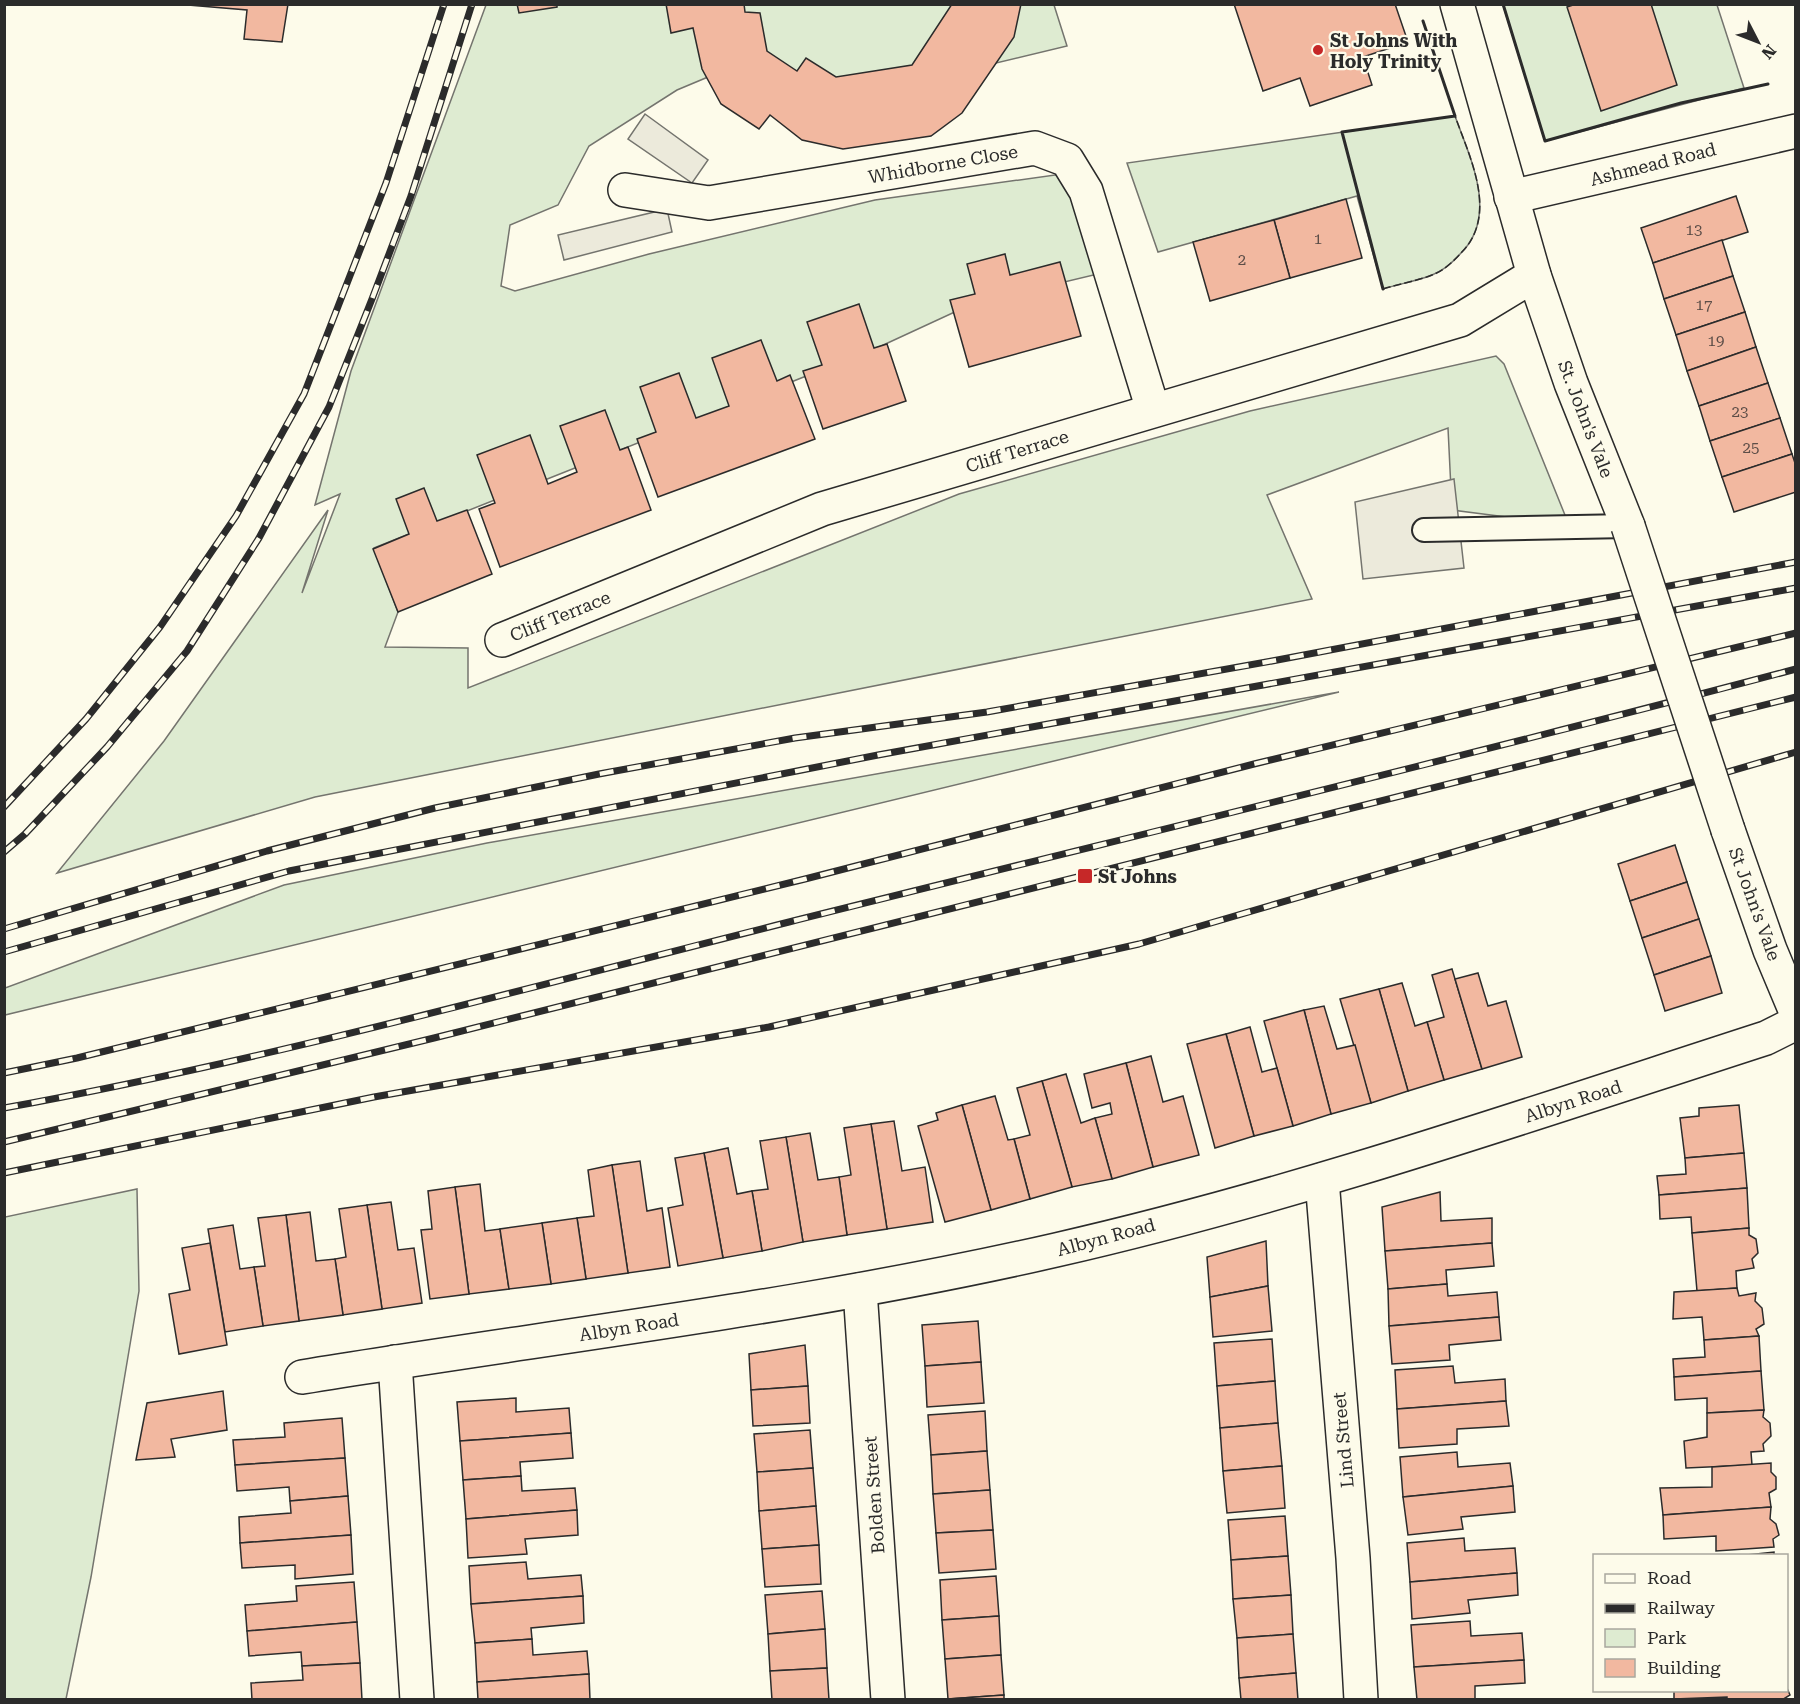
<svg xmlns="http://www.w3.org/2000/svg" width="1800" height="1704" viewBox="0 0 1800 1704" font-family="'Roboto Serif',serif">
  <style>
    .green { fill: #deebd1; stroke: #74746e; stroke-width: 1.5 }
    .parking { fill: #eceadb; stroke: #74746e; stroke-width: 1.5 }
    .building { fill: #f2b8a0; stroke: #2b2b2b; stroke-width: 1.5 }
    .lines { fill: none; stroke-linecap: round; stroke-linejoin: round }
    .lane-casing { stroke: #2b2b2b; stroke-width: 26 }
    .street-casing { stroke: #2b2b2b; stroke-width: 36 }
    .lane { stroke: #fdfbea; stroke-width: 22 }
    .street { stroke: #fdfbea; stroke-width: 33 }
    .rail-casing { stroke: #2b2b2b; stroke-width: 7 }
    .rail { stroke: #fdfbea; stroke-width: 4.5; stroke-dasharray: 14; stroke-linecap: butt }
    .street-bridge-casing { stroke: #2b2b2b; stroke-width: 36; stroke-linecap: butt }
    .street-bridge { stroke: #fdfbea; stroke-width: 33 }
    .fence { stroke: #2b2b2b; stroke-width: 1.5; stroke-dasharray: 8 3; stroke-linecap: butt }
    .wall { stroke: #2b2b2b; stroke-width: 3 }
    .poi-dot { fill: #c62828; stroke: #fdfbea; stroke-width: 2 }
    .labels { text-anchor: middle; dominant-baseline: central; stroke-width: 4.5; stroke-linejoin: round; paint-order: stroke }
    .number-label { font-size: 15px; fill: #5d4e48 }
    .poi-label { font-size: 18px; font-weight: bold; fill: #2b2b2b; stroke: #fdfbea; text-anchor: start }
    .street-label { font-size: 18px; fill: #2b2b2b; stroke: #fdfbea }
  </style>
  <rect width="100%" height="100%" fill="#fdfbea"/>
  <!-- green -->
  <g class="green">
    <path d="M486 5H1054L1067 46 812 107 763 54 677 90 589 146 558 205 510 225 501 286 515 291 649 254 875 200 1062 174 1102 273 972 304 879 347 374 548 398 612 385 647 468 648V688L959 494 1250 411 1496 356 1504 364 1569 525 1452 510 1448 428 1267 495 1312 599 315 797 57 873 164 741 328 510 302 593 340 494 315 505 351 371Z"/>
    <path d="M1503 5H1717L1744 88 1545 141Z"/>
    <path d="M1455 116C1470 158 1499 215 1461 253 1453 262 1443 271 1432 275 1417 281 1399 284 1383 289L1357 196 1158 252 1127 163Z"/>
    <path d="M1339 692 5 1015V988L284 885 487 843Z"/>
    <path d="M137 1189 139 1291 91 1577 66 1699H5V1217Z"/>
  </g>
  <!-- parking -->
  <g class="parking">
    <path d="M645 114 708 160 692 183 628 139Z"/>
    <path d="M667 209 672 232 564 260 558 235Z"/>
    <path d="M1454 479 1464 568 1363 579 1355 502Z"/>
  </g>
  <!-- building -->
  <g class="building">
    <path d="M176 4H288L282 42 244 39 247 10Z"/>
    <path d="M517 4H557V7L519 13Z"/>
    <path d="M666 4H744L745 12 760 13 767 51 797 71 806 58 836 77 912 65 952 4H1021L1014 37 962 113 931 136 843 149 802 140 770 115 759 129 721 104 702 69 693 28 671 33Z"/>
    <path d="M1234 4H1395L1408 42 1363 57 1372 85 1310 106 1300 78 1263 91Z"/>
    <path d="M1576 4H1651L1677 85 1601 111 1567 7Z"/>
    <path d="M1736 196 1748 232 1653 263 1641 228Z"/>
    <path d="M1346 199 1362 258 1290 278 1274 220Z"/>
    <path d="M1274 220 1290 278 1210 301 1193 242Z"/>
    <path d="M1722 240 1733 276 1664 299 1653 263Z"/>
    <path d="M1005 254 1010 275 1060 262 1081 336 969 367 950 300 975 294 967 264Z"/>
    <path d="M1733 276 1745 312 1676 335 1664 299Z"/>
    <path d="M859 304 874 348 887 344 906 401 823 429 803 371 822 365 807 322Z"/>
    <path d="M1745 312 1756 347 1687 371 1676 335Z"/>
    <path d="M761 340 777 381 790 375 815 439 658 497 637 439 656 432 640 387 679 373 696 418 729 406 712 358Z"/>
    <path d="M1756 347 1768 383 1699 406 1687 371Z"/>
    <path d="M1768 383 1780 418 1710 441 1699 406Z"/>
    <path d="M605 410 620 450 628 447 651 510 500 567 479 509 495 503 477 455 530 435 548 484 577 472 560 426Z"/>
    <path d="M1780 418 1792 454 1722 477 1710 441Z"/>
    <path d="M1792 454 1796 466V492L1734 512 1722 477Z"/>
    <path d="M424 488 437 521 467 510 492 574 398 612 373 549 409 534 396 499Z"/>
    <path d="M1675 845 1687 882 1630 901 1618 864Z"/>
    <path d="M1687 882 1699 919 1642 938 1630 901Z"/>
    <path d="M1699 919 1711 956 1654 975 1642 938Z"/>
    <path d="M1711 956 1722 993 1665 1011 1654 975Z"/>
    <path d="M1452 969 1482 1069 1444 1080 1427 1022 1444 1017 1432 975Z"/>
    <path d="M1478 973 1488 1006 1506 1001 1522 1057 1482 1069 1455 979Z"/>
    <path d="M1402 983 1415 1026 1427 1022 1444 1080 1408 1091 1379 989Z"/>
    <path d="M1379 989 1408 1091 1371 1103 1340 999Z"/>
    <path d="M1324 1006 1337 1049 1355 1045 1371 1103 1331 1114 1304 1010Z"/>
    <path d="M1304 1010 1331 1114 1293 1126 1264 1021Z"/>
    <path d="M1250 1027 1262 1072 1277 1068 1293 1126 1254 1136 1226 1034Z"/>
    <path d="M1226 1034 1254 1136 1215 1148 1187 1044Z"/>
    <path d="M1151 1056 1163 1102 1183 1096 1199 1155 1153 1167 1126 1063Z"/>
    <path d="M1126 1063 1153 1167 1112 1179 1095 1118 1112 1114 1110 1103 1092 1108 1084 1074Z"/>
    <path d="M1066 1074 1081 1123 1095 1118 1112 1179 1072 1187 1042 1081Z"/>
    <path d="M1042 1081 1072 1187 1030 1199 1014 1139 1030 1135 1017 1088Z"/>
    <path d="M995 1096 1008 1140 1014 1139 1030 1199 991 1210 962 1105Z"/>
    <path d="M962 1105 991 1210 945 1222 918 1126 938 1120 936 1113Z"/>
    <path d="M1739 1105 1744 1153 1685 1158 1680 1118 1699 1116V1108Z"/>
    <path d="M894 1121 902 1171 925 1167 933 1222 887 1229 871 1124Z"/>
    <path d="M871 1124 887 1229 847 1235 839 1177 851 1175 844 1128Z"/>
    <path d="M810 1133 818 1180 839 1177 847 1235 803 1242 786 1137Z"/>
    <path d="M786 1137 803 1242 762 1251 752 1191 768 1189 760 1141Z"/>
    <path d="M728 1148 737 1194 752 1191 762 1251 723 1258 704 1153Z"/>
    <path d="M704 1153 723 1258 678 1266 668 1208 683 1205 675 1158Z"/>
    <path d="M1744 1153 1747 1188 1659 1195 1657 1176 1686 1174 1685 1158Z"/>
    <path d="M640 1161 647 1211 662 1208 670 1267 628 1273 612 1165Z"/>
    <path d="M612 1165 628 1273 586 1279 577 1218 594 1216 588 1170Z"/>
    <path d="M480 1184 485 1231 500 1229 509 1289 469 1294 455 1187Z"/>
    <path d="M455 1187 469 1294 430 1299 421 1230 432 1229 428 1191Z"/>
    <path d="M1747 1188 1749 1228 1692 1233 1691 1217 1660 1219 1659 1195Z"/>
    <path d="M1440 1192 1441 1221 1492 1218V1243L1385 1251 1382 1207Z"/>
    <path d="M391 1202 398 1250 414 1248 422 1303 382 1309 367 1205Z"/>
    <path d="M367 1205 382 1309 343 1315 335 1259 346 1257 339 1209Z"/>
    <path d="M310 1212 316 1261 335 1259 343 1315 299 1321 286 1215Z"/>
    <path d="M286 1215 299 1321 263 1326 254 1267 265 1266 258 1218Z"/>
    <path d="M577 1218 586 1279 551 1284 542 1223Z"/>
    <path d="M542 1223 551 1284 509 1289 500 1229Z"/>
    <path d="M233 1225 240 1269 254 1267 263 1326 225 1332 208 1229Z"/>
    <path d="M1749 1228V1235L1756 1239 1758 1253 1752 1259 1754 1268 1736 1271 1737 1288 1697 1291 1692 1233Z"/>
    <path d="M1266 1241 1268 1286 1210 1297 1207 1257Z"/>
    <path d="M210 1243 227 1345 179 1354 169 1294 190 1290 182 1248Z"/>
    <path d="M1492 1243 1494 1266 1446 1270 1447 1284 1388 1289 1385 1251Z"/>
    <path d="M1447 1284 1448 1296 1497 1292 1499 1317 1389 1326 1388 1289Z"/>
    <path d="M1268 1286 1272 1331 1213 1337 1210 1297Z"/>
    <path d="M1737 1288 1739 1296 1756 1293 1755 1301 1762 1308 1764 1324 1756 1329 1759 1336 1704 1340 1702 1317 1673 1319 1674 1292Z"/>
    <path d="M1499 1317 1501 1340 1449 1345 1450 1360 1392 1364 1389 1326Z"/>
    <path d="M978 1321 981 1362 925 1366 922 1325Z"/>
    <path d="M1759 1336 1761 1371 1674 1377 1673 1359 1705 1357 1704 1340Z"/>
    <path d="M1272 1339 1275 1381 1217 1386 1214 1343Z"/>
    <path d="M805 1345 808 1386 751 1390 749 1354Z"/>
    <path d="M981 1362 984 1403 927 1407 925 1366Z"/>
    <path d="M1453 1366 1455 1383 1505 1379 1506 1401 1397 1409 1395 1370Z"/>
    <path d="M1761 1371 1764 1410 1707 1413V1398L1675 1400 1674 1377Z"/>
    <path d="M1275 1381 1278 1423 1220 1428 1217 1386Z"/>
    <path d="M808 1386 810 1423 753 1426 751 1390Z"/>
    <path d="M223 1391 227 1430 171 1439 175 1457 136 1460 147 1403Z"/>
    <path d="M516 1398V1412L569 1408 571 1433 460 1441 457 1402Z"/>
    <path d="M1506 1401 1509 1426 1457 1429V1444L1399 1448 1397 1409Z"/>
    <path d="M1764 1410 1763 1417 1770 1423 1771 1436 1763 1444 1764 1451 1751 1452 1752 1465 1686 1468 1684 1441 1707 1437V1413Z"/>
    <path d="M985 1411 987 1451 931 1455 928 1415Z"/>
    <path d="M342 1418 345 1458 235 1465 233 1440 285 1437 284 1423Z"/>
    <path d="M1278 1423 1282 1466 1223 1471 1220 1428Z"/>
    <path d="M810 1430 813 1468 757 1472 754 1434Z"/>
    <path d="M571 1433 573 1458 520 1462 521 1476 463 1480 460 1441Z"/>
    <path d="M987 1451 990 1490 933 1494 931 1455Z"/>
    <path d="M1457 1452 1458 1467 1510 1463 1513 1486 1403 1497 1400 1457Z"/>
    <path d="M345 1458 348 1496 290 1501 289 1487 237 1491 235 1465Z"/>
    <path d="M1771 1463V1472L1776 1477V1489L1769 1493 1771 1507 1663 1515 1660 1488 1712 1487V1467Z"/>
    <path d="M1282 1466 1285 1508 1227 1513 1223 1471Z"/>
    <path d="M813 1468 816 1506 759 1511 757 1472Z"/>
    <path d="M521 1476 522 1491 575 1488 577 1510 466 1519 463 1480Z"/>
    <path d="M1513 1486 1515 1512 1461 1517 1463 1529 1408 1535 1403 1497Z"/>
    <path d="M990 1490 993 1530 936 1533 933 1494Z"/>
    <path d="M348 1496 351 1535 240 1543 239 1517 291 1513 290 1501Z"/>
    <path d="M816 1506 819 1545 762 1549 759 1511Z"/>
    <path d="M1771 1507 1770 1519 1776 1524 1779 1535 1773 1539 1774 1547 1716 1551V1536L1664 1539 1663 1515Z"/>
    <path d="M577 1510 578 1535 525 1539 527 1554 468 1558 466 1519Z"/>
    <path d="M1285 1516 1288 1556 1231 1560 1228 1520Z"/>
    <path d="M993 1530 996 1569 939 1573 936 1533Z"/>
    <path d="M351 1535 353 1574 295 1579V1565L242 1568 240 1543Z"/>
    <path d="M1464 1538 1465 1551 1515 1548 1517 1573 1410 1582 1407 1543Z"/>
    <path d="M819 1545 821 1584 765 1587 762 1549Z"/>
    <path d="M1774 1552V1556H1737Z"/>
    <path d="M1288 1556 1291 1595 1233 1599 1231 1560Z"/>
    <path d="M526 1562 528 1579 581 1575 583 1596 471 1604 469 1566Z"/>
    <path d="M1517 1573 1518 1595 1468 1600 1470 1613 1412 1619 1410 1582Z"/>
    <path d="M996 1576 999 1616 942 1620 940 1580Z"/>
    <path d="M354 1582 357 1622 247 1631 245 1605 297 1601 296 1586Z"/>
    <path d="M822 1591 825 1629 768 1634 765 1595Z"/>
    <path d="M1291 1595 1293 1634 1237 1638 1233 1599Z"/>
    <path d="M583 1596 584 1623 531 1628 532 1639 475 1643 471 1604Z"/>
    <path d="M999 1616 1001 1655 945 1659 942 1620Z"/>
    <path d="M1470 1621 1471 1636 1522 1633 1524 1660 1414 1667 1411 1625Z"/>
    <path d="M357 1622 360 1663 302 1666 301 1652 249 1656 247 1631Z"/>
    <path d="M825 1629 827 1668 770 1671 768 1634Z"/>
    <path d="M1293 1634 1296 1673 1239 1678 1237 1638Z"/>
    <path d="M532 1639 533 1655 587 1651 589 1674 477 1682 475 1643Z"/>
    <path d="M1001 1655 1004 1695 948 1699 945 1659Z"/>
    <path d="M1524 1660 1525 1683 1475 1686V1699L1417 1700 1414 1667Z"/>
    <path d="M360 1663 362 1700H252L251 1683 303 1680 302 1666Z"/>
    <path d="M827 1668 829 1700H772L770 1671Z"/>
    <path d="M1296 1673 1298 1700H1241L1239 1678Z"/>
    <path d="M589 1674 590 1700H478L477 1682Z"/>
    <path d="M1786 1686 1790 1695 1782 1700H1727V1697L1674 1699V1690H1786Z"/>
    <path d="M1004 1695V1700H948V1699Z"/>
  </g>
  <g class="lines">
    <!-- lane casing -->
    <g class="lane-casing">
      <path id="lane" d="M1424 530 1628 526"/>
    </g>
    <!-- street casing -->
    <g class="street-casing">
      <g id="street">
        <path d="M1457 4 1534 275 1571 383 1628 526"/>
        <path d="M625 190 709 203 1035 148 1067 160 1086 191 1153 410"/>
        <path d="M1511 197 1796 131"/>
        <path d="M502 640 822 509 1460 320 1534 275"/>
        <path d="M1728 830 1770 950 1796 1012"/>
        <path d="M1322 1180 1353 1558 1361 1700"/>
        <path d="M860 1290 888 1700"/>
        <path d="M395 1362 417 1700"/>
        <path d="M302 1377C553 1336 807 1307 1056 1250 1297 1195 1531 1114 1766 1038L1796 1023"/>
      </g>
    </g>
    <!-- lane -->
    <use href="#lane" class="lane"/>
    <!-- street -->
    <use href="#street" class="street"/>
    <!-- rail casing -->
    <g class="rail-casing">
      <g id="rail">
        <path d="M4 807 86 719 160 627 236 516 304 394 386 183 444 4"/>
        <path d="M4 852 25 834 107 747 187 651 259 538 329 407 372 299 411 196 472 4"/>
        <path d="M4 929 267 851 435 808 599 774 795 738 987 712 1272 661 1796 562"/>
        <path d="M4 952 289 871 878 755 1796 588"/>
        <path d="M4 1073 77 1058 805 879 1254 764 1796 633"/>
        <path d="M4 1108C269 1060 529 987 789 922 1125 838 1461 758 1796 669"/>
        <path d="M4 1142 434 1038 1796 697"/>
        <path d="M4 1173 374 1097 769 1027 1139 944 1796 752"/>
      </g>
    </g>
    <!-- rail -->
    <use href="#rail" class="rail"/>
    <!-- street-bridge casing -->
    <g class="street-bridge-casing">
      <path id="street-bridge" d="M1628 526 1728 830"/>
    </g>
    <!-- street-bridge -->
    <use href="#street-bridge" class="street-bridge"/>
    <!-- fence -->
    <path class="fence" d="M1383 289C1399 284 1417 281 1432 275 1443 271 1453 262 1461 253 1499 215 1470 158 1455 116"/>
    <!-- wall -->
    <g class="wall">
      <path d="M1503 4 1545 141 1681 103 1768 84"/>
      <path d="M1383 289 1342 132 1455 116 1423 21"/>
    </g>
  </g>
  <!-- markers -->
  <g class="poi-dot">
    <circle cx="1318" cy="50" r="6"/>
    <rect x="1077" y="868" width="16" height="16" rx="3"/>
  </g>
  <g class="labels">
    <!-- number labels -->
    <g class="number-label">
      <text x="1694" y="230">13</text>
      <text x="1318" y="239">1</text>
      <text x="1242" y="260">2</text>
      <text x="1704" y="305">17</text>
      <text x="1716" y="341">19</text>
      <text x="1740" y="412">23</text>
      <text x="1751" y="448">25</text>
    </g>
    <!-- poi labels -->
    <g class="poi-label">
      <text x="1330" y="40">St Johns With<tspan x="1330" dy="21">Holy Trinity</tspan></text>
      <text x="1098" y="876">St Johns</text>
    </g>
    <!-- street labels -->
    <g class="street-label">
      <text transform="translate(943 164) rotate(-10)">Whidborne Close</text>
      <text transform="translate(1653 164) rotate(-14)">Ashmead Road</text>
      <text transform="translate(1586 419) rotate(69)">St. John's Vale</text>
      <text transform="translate(1017 451) rotate(-17)">Cliff Terrace</text>
      <text transform="translate(560 616) rotate(-22)">Cliff Terrace</text>
      <text transform="translate(1755 904) rotate(70)">St John's Vale</text>
      <text transform="translate(1573 1101) rotate(-18)">Albyn Road</text>
      <text transform="translate(1106 1237) rotate(-15)">Albyn Road</text>
      <text transform="translate(629 1327) rotate(-9)">Albyn Road</text>
      <text transform="translate(1343 1440) rotate(-95)">Lind Street</text>
      <text transform="translate(874 1495) rotate(-94)">Bolden Street</text>
    </g>
  </g>
  <!-- border -->
  <rect width="1800" height="1704" fill="none" stroke="#2b2b2b" stroke-width="12"/>
  <!-- legend -->
  <rect x="1593" y="1554" width="195" height="138" fill="#fdfbea" stroke="#a9a89e" stroke-width="1.5"/>
  <rect x="1605" y="1574" width="30" height="9" fill="#fdfbea" stroke="#a9a89e" stroke-width="1.5"/>
  <text x="1647" y="1584" font-size="18" fill="#2b2b2b">Road</text>
  <rect x="1605" y="1604" width="30" height="9" fill="#2b2b2b" stroke="#a9a89e" stroke-width="1.5"/>
  <text x="1647" y="1614" font-size="18" fill="#2b2b2b">Railway</text>
  <rect x="1605" y="1629" width="30" height="18" fill="#deebd1" stroke="#a9a89e" stroke-width="1.5"/>
  <text x="1647" y="1644" font-size="18" fill="#2b2b2b">Park</text>
  <rect x="1605" y="1659" width="30" height="18" fill="#f2b8a0" stroke="#a9a89e" stroke-width="1.5"/>
  <text x="1647" y="1674" font-size="18" fill="#2b2b2b">Building</text>
  <!-- north arrow -->
  <g transform="translate(1758 42) rotate(132)" stroke="#fdfbea" stroke-width="4.5" paint-order="stroke">
  <path d="M0-4.5L10 22L0 15L-10 22Z" fill="#2b2b2b"/>
  <text y="-9" font-size="16" font-weight="bold" text-anchor="middle" fill="#2b2b2b">N</text>
  </g>
</svg>
